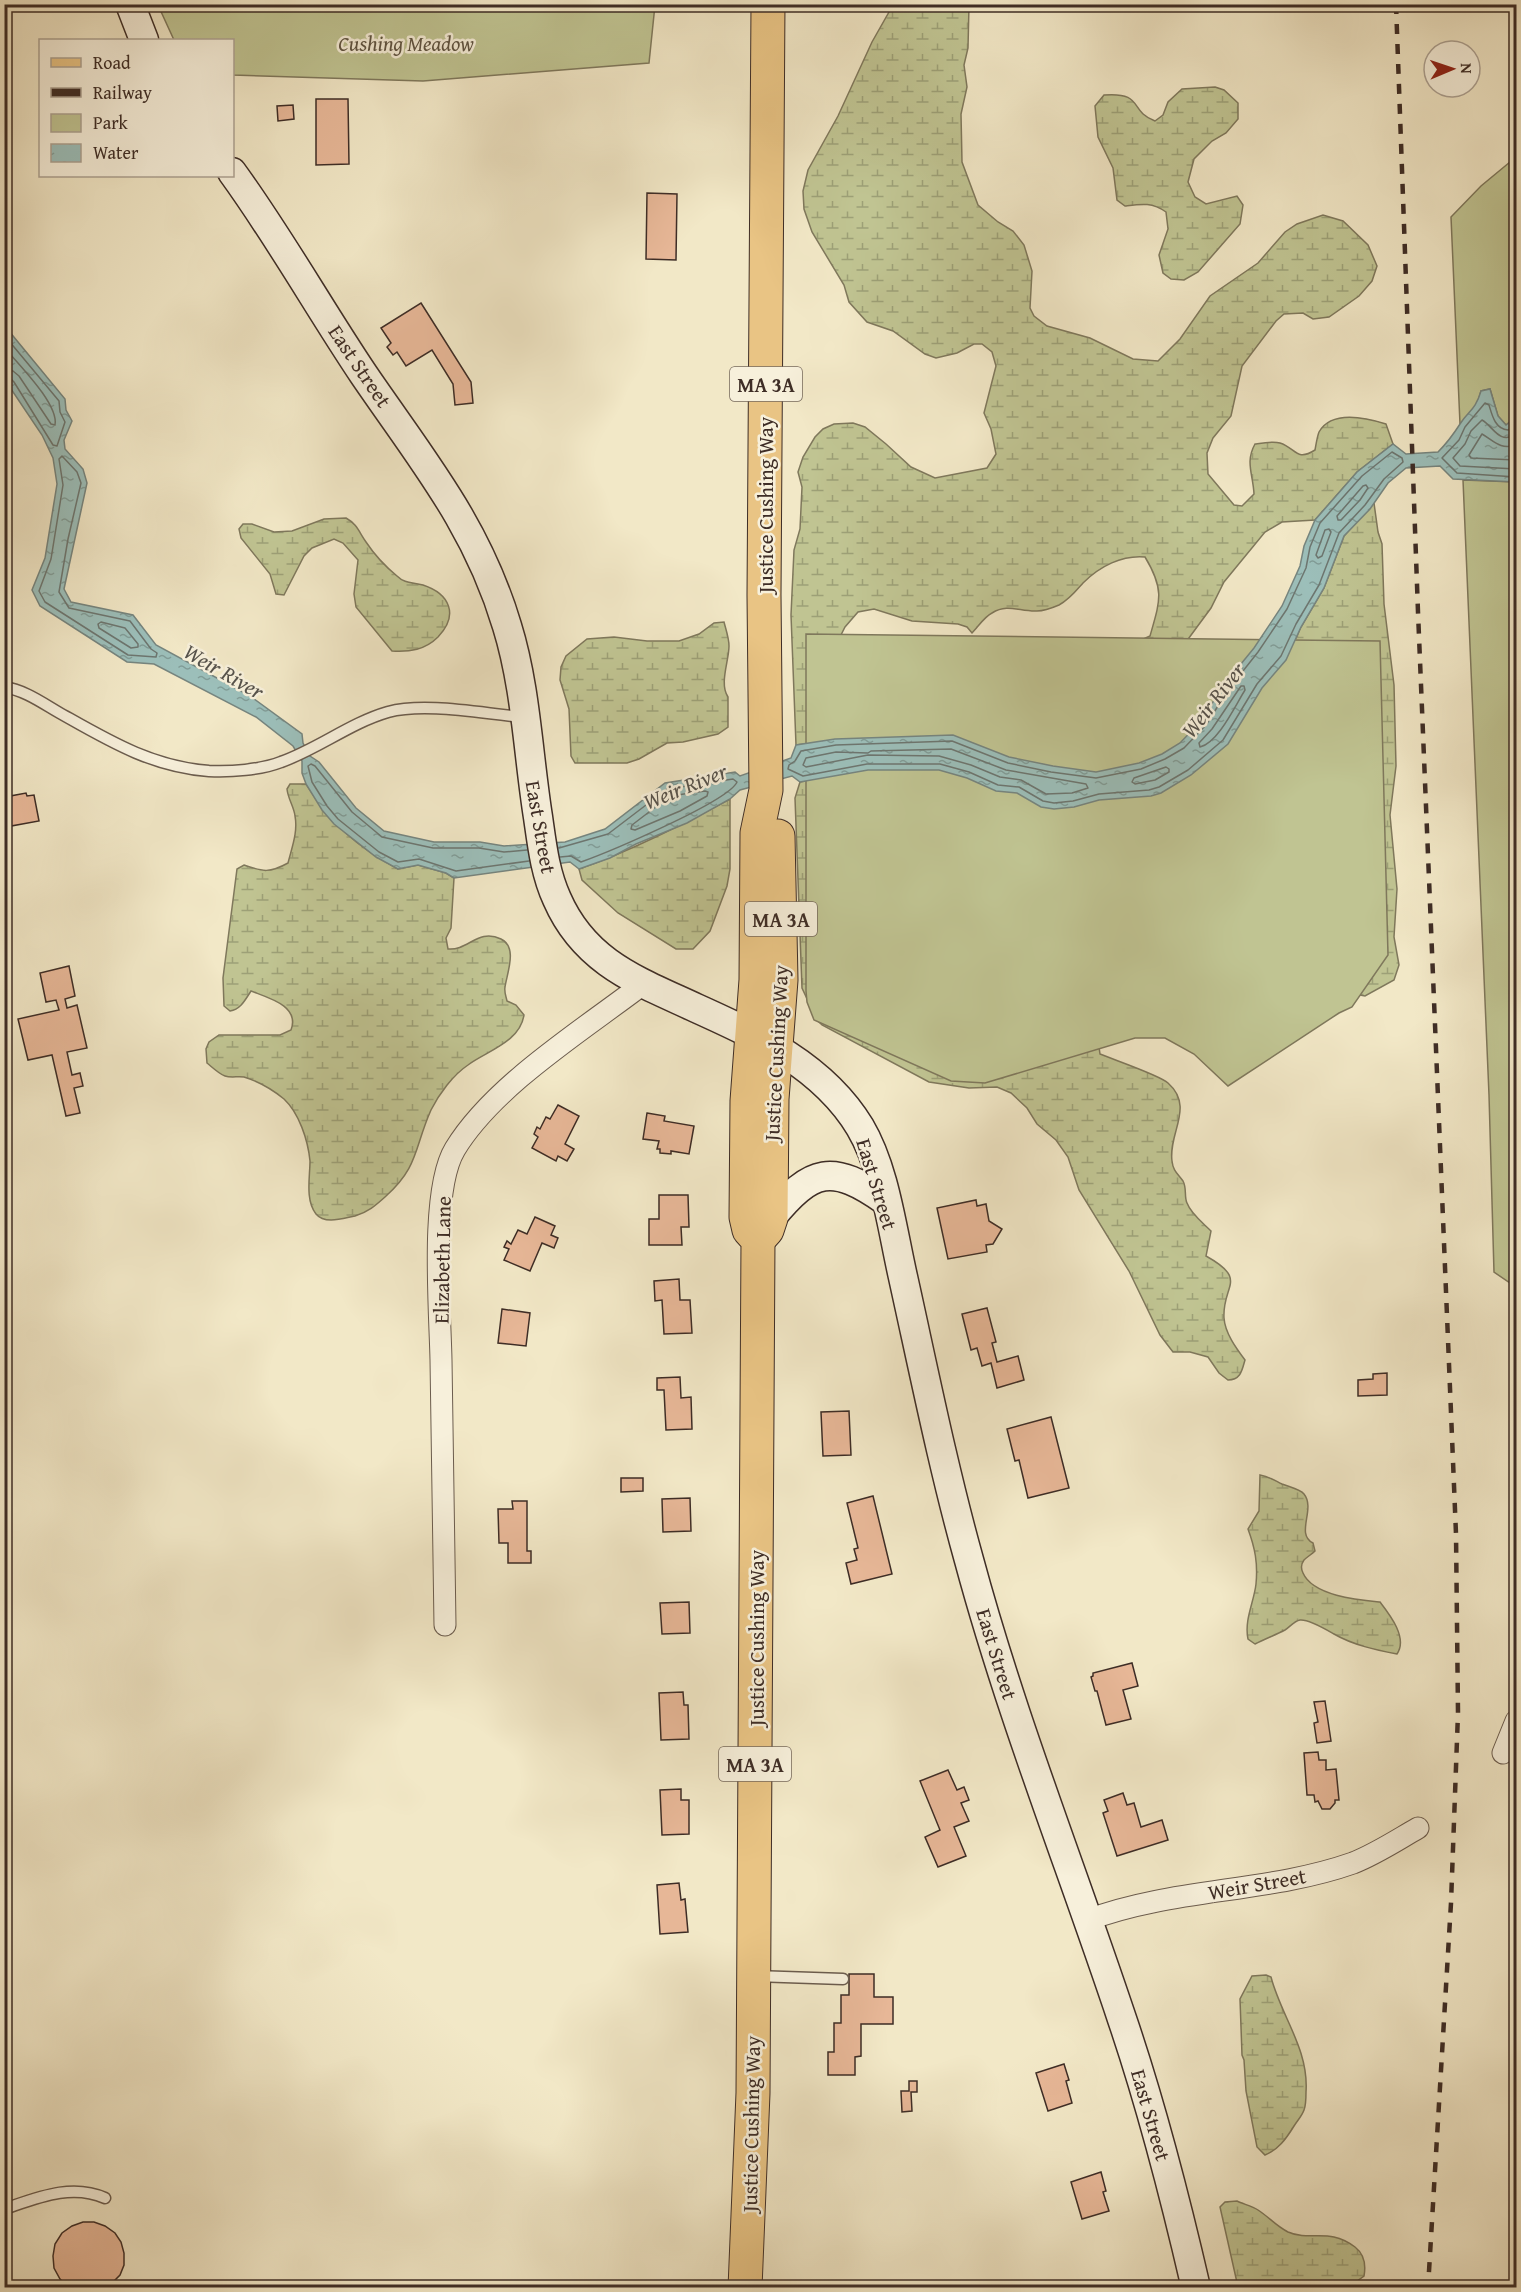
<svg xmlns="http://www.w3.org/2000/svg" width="1521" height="2292" viewBox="0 0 1521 2292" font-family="'Gentium Book Plus',serif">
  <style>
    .wetland { fill: url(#wetland-marsh); stroke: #7f785c; stroke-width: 1.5 }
    .park { fill: #c0c492; stroke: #7f785c; stroke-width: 1.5 }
    .water { fill: url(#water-ripples); stroke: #76857f; stroke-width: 1.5 }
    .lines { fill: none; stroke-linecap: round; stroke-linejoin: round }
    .shore { stroke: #6d7670; stroke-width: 1.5 }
    .building { fill: #e7b797; stroke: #3e2d26; stroke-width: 1.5 }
    .lane-casing { stroke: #6b5c4e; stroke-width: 13 }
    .street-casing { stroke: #6b5c4e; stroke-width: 23 }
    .secondary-casing { stroke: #3e2d26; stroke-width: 31 }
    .primary-casing { stroke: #3e2d26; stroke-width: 35 }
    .lane { stroke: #f7f0db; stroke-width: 10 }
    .street { stroke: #f7f0db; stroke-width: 21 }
    .secondary { stroke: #f7f0db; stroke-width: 28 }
    .primary { stroke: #e9c484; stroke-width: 33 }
    .rail { stroke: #3e2d26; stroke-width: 4.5; stroke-dasharray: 10 10; stroke-linecap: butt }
    .labels { text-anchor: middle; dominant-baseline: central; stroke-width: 5; stroke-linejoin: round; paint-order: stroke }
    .shield { fill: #f7f0db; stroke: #76685c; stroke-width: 1.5 }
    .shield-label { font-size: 20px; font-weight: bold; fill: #3e2d26 }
    .park-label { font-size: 21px; font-style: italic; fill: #5e5341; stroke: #f7f0db }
    .street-label { font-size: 21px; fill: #3e2d26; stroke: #f7f0db }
    .water-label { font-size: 22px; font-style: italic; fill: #56524b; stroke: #f7f0db }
  </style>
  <defs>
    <pattern id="wetland-marsh" width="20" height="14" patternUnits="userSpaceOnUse" patternTransform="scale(1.5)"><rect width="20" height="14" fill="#c0c492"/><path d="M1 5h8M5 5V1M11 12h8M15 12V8" fill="none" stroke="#9da077"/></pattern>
    <pattern id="water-ripples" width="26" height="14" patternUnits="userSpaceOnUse" patternTransform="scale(1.5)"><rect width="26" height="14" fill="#9cbfba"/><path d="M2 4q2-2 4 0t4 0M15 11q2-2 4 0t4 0" fill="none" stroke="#819c97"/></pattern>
  </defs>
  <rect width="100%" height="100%" fill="#f2e8c7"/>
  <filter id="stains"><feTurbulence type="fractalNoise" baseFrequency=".00333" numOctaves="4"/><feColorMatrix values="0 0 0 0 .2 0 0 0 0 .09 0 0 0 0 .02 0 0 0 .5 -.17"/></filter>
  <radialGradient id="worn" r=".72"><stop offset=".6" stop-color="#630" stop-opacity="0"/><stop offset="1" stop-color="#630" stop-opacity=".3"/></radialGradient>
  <!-- wetland -->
  <g class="wetland">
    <path d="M893 5H969L968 48 964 65 967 87 961 114 962 162 978 205 998 222 1013 231 1024 245 1032 271 1030 308 1034 316 1047 326 1090 338 1133 359 1158 361 1180 339 1210 296 1258 263 1285 232 1297 224 1323 215 1343 221 1368 245 1377 266 1372 281 1359 296 1329 317 1313 319 1303 313 1284 314 1276 321 1242 366 1231 416 1213 438 1207 453 1208 474 1234 505 1242 506 1254 494C1253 474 1245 462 1255 444 1262 443 1273 441 1280 443 1296 448 1296 462 1315 450 1316 445 1317 437 1319 432 1332 409 1367 418 1386 424L1393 444 1357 472 1315 520 1282 522 1265 532 1224 582 1211 608 1183 646 1098 660 1150 636C1160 601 1165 590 1145 557 1122 555 1100 566 1083 583 1076 591 1069 600 1059 605 1052 608 1045 611 1037 611 1020 612 1008 603 992 613 984 617 978 627 972 633L967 627 958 624 912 621 874 609 858 612 845 627 834 649 820 742 796 745 791 615 794 550 800 529 802 487 798 472 803 457 815 437 823 429 834 424 853 423 865 427 886 444 911 467 935 478 987 468 996 454 991 429 984 413 996 366 992 352 982 344H974L957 353 936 358 925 354 893 331 867 322 849 302 844 285 812 232 804 209 803 191 808 170 838 116 872 42Z"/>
    <path d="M1215 87 1224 90 1238 103V119L1226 133 1212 141 1194 159 1188 182 1195 197 1206 204 1237 196 1243 205 1240 224 1198 272 1184 280 1171 279 1163 273 1159 255 1168 229 1166 212C1152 202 1141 204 1125 206L1117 200 1113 168 1098 137 1095 106 1104 95C1145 92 1128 111 1155 121L1163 115 1168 102 1182 89Z"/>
    <path d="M1374 503 1378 532 1382 544 1384 604 1394 685 1396 766 1390 815 1397 889 1394 937 1399 965 1394 980 1365 996 1338 991 1098 1040 1100 1054C1114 1060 1159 1075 1168 1083 1195 1107 1168 1133 1172 1161 1173 1171 1178 1174 1183 1181 1187 1188 1184 1197 1187 1203 1191 1214 1203 1223 1211 1231L1206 1256C1249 1280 1222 1285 1224 1318 1225 1333 1236 1348 1245 1360 1242 1370 1241 1380 1228 1380L1219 1373 1208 1357 1190 1352H1173L1160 1335 1129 1271 1079 1190 1068 1157 1056 1140 1037 1124 1027 1108 1011 1093 997 1087 969 1088 929 1082 822 1025 817 1020 802 988 795 798 800 782 868 770 1286 660 1301 627 1324 588 1344 536Z"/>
    <path d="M346 518C357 524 359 532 366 542 374 554 386 567 397 576 405 584 413 582 423 585 450 594 459 615 438 637 425 650 410 652 392 651L356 607 354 594 358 560 343 543 334 539 312 548 304 556 284 595 276 594 270 574 241 538 239 529 243 524H252L274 532 292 531 324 519Z"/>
    <path d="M724 622C726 630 729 638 729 646 729 661 719 684 728 697V727L718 734 683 742 667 743 639 759 627 763H575L571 756 569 709 560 680 561 667 566 656 587 639 614 637 647 641H679L699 634 714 623Z"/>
    <path d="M290 784H306C331 824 357 847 398 869L418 865 446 873 454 878 451 928 446 938 448 949C468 951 478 928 501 939 518 947 507 973 505 987 504 992 506 996 507 1001L516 1005 524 1015C520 1042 487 1051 468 1065 453 1075 439 1094 431 1110 414 1148 419 1167 385 1197 375 1206 368 1212 355 1216 344 1218 325 1225 316 1214 305 1200 310 1177 310 1161 308 1140 299 1113 284 1099 273 1090 257 1081 244 1077 238 1076 231 1078 225 1076 219 1074 212 1067 207 1063L206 1049 209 1042 219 1035H280L291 1030C300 1006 269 998 251 991 245 1000 241 1009 230 1011L224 1006 223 978 237 869 244 865C263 872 270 873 288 863 292 847 298 832 295 816 294 807 288 799 287 789Z"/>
    <path d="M730 799V869L727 886 710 931 693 949H676L618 913 582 880 579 869C631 851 681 825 730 799Z"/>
    <path d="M1260 1475C1270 1477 1274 1480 1282 1484 1289 1487 1300 1489 1304 1494 1316 1509 1295 1534 1313 1543L1315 1551C1312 1554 1307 1557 1304 1560 1301 1564 1301 1569 1303 1573 1313 1596 1359 1600 1380 1602 1390 1615 1408 1638 1397 1654 1376 1650 1353 1645 1334 1634 1327 1630 1309 1619 1300 1620 1294 1621 1290 1627 1285 1630 1275 1635 1265 1639 1255 1644L1248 1639C1244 1620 1254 1602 1256 1584 1258 1563 1255 1548 1248 1529L1259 1511Z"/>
    <path d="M1266 1975 1271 1977C1281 2016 1309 2049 1306 2092 1306 2098 1306 2105 1304 2110 1302 2116 1297 2121 1294 2126 1286 2139 1278 2150 1265 2155L1257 2147 1246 2091 1244 2060 1242 2055 1240 1999 1252 1976Z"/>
    <path d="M1237 2201C1243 2204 1252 2206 1258 2210 1269 2217 1276 2226 1288 2232 1311 2242 1329 2227 1355 2247 1364 2254 1366 2265 1364 2276L1350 2286 1238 2287 1220 2207 1225 2202Z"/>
  </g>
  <!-- park -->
  <g class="park">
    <path d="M158 5V4L655 5 649 63 423 81 233 75 232 40H174Z"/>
    <path d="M1516 157V417L1506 425 1498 416 1490 389 1481 391 1477 405 1460 424 1451 217 1481 186Z"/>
    <path d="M1463 480 1516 482V1287L1494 1272 1489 1095Z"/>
    <path d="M806 634 1380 641 1388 955 1352 1007 1339 1013 1228 1086 1194 1054 1165 1038H1135L985 1083 951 1081 814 1020 807 1002 806 991Z"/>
  </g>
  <!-- water -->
  <path class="water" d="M4 325 65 399 66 410 72 421 64 440 65 449 83 469 87 483 64 589 71 602 133 615 156 645 250 696 302 734 303 743 310 756 319 762 356 808 384 831 434 842H480L504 846 565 842 605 829 665 783 735 772 740 776 791 758 796 745 835 739 953 735 1009 757 1053 766 1096 772 1139 763 1162 754 1180 743 1201 721 1223 686 1254 648 1282 606 1300 566 1304 546 1315 520 1357 472 1393 444 1406 454 1438 452C1447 443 1453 435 1460 424 1469 410 1475 411 1481 391L1490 389 1498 416 1506 425 1516 417V482L1453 479 1440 466 1406 468 1388 483 1370 509 1344 536 1324 588 1301 627 1286 660 1262 688 1228 744 1191 775 1161 793 1151 796 1099 800 1074 807 1054 809 1041 807 1017 793 996 791 967 778 939 770H868L800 782 792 776 740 790 730 799 687 823 636 844 610 858 579 869 570 862 454 878 446 873 418 865 398 869 376 857 334 824 322 810 306 784 302 773V761L293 746 256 717 154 664 127 662 40 606 32 590 45 558 57 484 53 458 42 435 5 380Z"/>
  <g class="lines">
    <!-- shore -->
    <g class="shore">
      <path d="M4 335 59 401 60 412 65 422 57 446 53 445 14 382 9 377H4"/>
      <path d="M4 347C18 364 59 404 55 425L51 424 19 376 13 371 4 369"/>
      <path d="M1516 425 1508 430C1495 429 1492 415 1489 405L1485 403 1465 427 1459 440 1442 458 1457 473 1516 477"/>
      <path d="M1516 434C1499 445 1494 427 1482 420L1471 431 1465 444 1453 458 1460 466 1516 469"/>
      <path d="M1516 445C1500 450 1494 441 1482 434L1469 455 1471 458 1516 460"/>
      <path d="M1392 452 1402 458 1403 462 1384 479 1365 505 1339 533 1319 585 1296 624 1281 656 1257 684 1223 740 1188 770 1159 787 1149 790 1099 794 1073 801 1054 803 1043 801 1019 787 998 785 969 772 940 764H867L803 776 788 769 789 765 795 761 801 751 836 745 952 741 1008 763 1051 772 1096 778 1141 769 1165 759 1184 748 1206 725 1228 690 1258 652 1287 609 1306 568 1310 547 1320 523 1362 476Z"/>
      <path d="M62 456 77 472 81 483 68 539 59 592 69 608 130 621 151 649 157 653 156 657 128 655 45 602 39 591 51 559 63 485 59 459Z"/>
      <path d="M1363 486 1366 485 1368 488 1360 500 1341 520H1338L1337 516Z"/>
      <path d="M1329 529 1331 532 1322 556 1318 558 1316 555 1325 530Z"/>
      <path d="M101 622 125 628 138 644V647L131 648 99 628 98 624Z"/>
      <path d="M1241 686H1244L1245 690C1235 706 1218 743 1200 747L1199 743 1212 729Z"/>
      <path d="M951 749 1006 770 1086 784 1088 788 1072 793 1046 794 1021 780 1000 777 971 765 939 756 868 755 806 767 803 765 806 758 836 752 868 753 871 751Z"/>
      <path d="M1166 767 1169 769V772L1155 780 1135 784 1132 782 1134 778Z"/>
      <path d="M705 791 708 792 707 796 680 811 635 830 631 829 632 825 670 796Z"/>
      <path d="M559 848 608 834 667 789 733 779 737 782C728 802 606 853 581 862L571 856 560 857"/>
      <path d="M527 850 504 852 479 848H433L382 837 352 812 315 766 311 764 308 766 312 782 327 806 338 819 379 852 398 862 419 859 456 871 529 861"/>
    </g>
  </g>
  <!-- building -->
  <g class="building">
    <path d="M316 99H348L349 164 316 165Z"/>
    <path d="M293 105 294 119 278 121 277 106Z"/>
    <path d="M647 193 677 194 676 260 646 259Z"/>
    <path d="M421 303 471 382 473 403 455 405 453 384 432 350 406 366 397 352 393 355 387 347 391 343 381 328Z"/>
    <path d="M6 774 10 796 26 793 27 796 34 795 39 821 11 826 10 818 4 819V775Z"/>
    <path d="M69 966 75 996 65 999 67 1008 77 1005 87 1048 67 1052 72 1075 80 1073 83 1086 74 1088 80 1113 66 1116 52 1055 28 1060 18 1019 59 1010 56 1000 46 1002 40 973Z"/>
    <path d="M558 1105 579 1116 565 1144 574 1149 567 1161 558 1156 556 1161 532 1148 538 1137 534 1134 537 1127 540 1129 546 1117 550 1119Z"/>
    <path d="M647 1113 665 1116 664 1121 694 1126 689 1154 671 1151V1154L660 1153V1149H657L659 1141 643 1139Z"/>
    <path d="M659 1195H688L689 1227H681L682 1245H649V1219H659Z"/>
    <path d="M976 1200 977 1206 986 1204 989 1221 1002 1229 993 1244 986 1245 987 1252 948 1259 937 1208Z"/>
    <path d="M535 1217 555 1226 551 1235 558 1238 554 1248 542 1243 530 1271 504 1260 509 1249 504 1247 507 1241 511 1244 518 1230 527 1234Z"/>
    <path d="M679 1279 680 1300H690L692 1333 664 1334 662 1300 655 1301 654 1281Z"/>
    <path d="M987 1308 996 1342 992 1343 997 1362 1018 1356 1024 1380 997 1388 991 1363 982 1366 977 1348 971 1350 962 1314Z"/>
    <path d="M502 1309 530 1313 526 1346 498 1343Z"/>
    <path d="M1387 1373V1395L1358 1396V1380L1373 1379V1374Z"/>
    <path d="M680 1377 681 1398 691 1397 692 1429 666 1430 664 1390H657V1378Z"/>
    <path d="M849 1411 851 1455 823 1456 821 1412Z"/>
    <path d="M1051 1417 1069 1488 1028 1498 1019 1460 1015 1461 1007 1429Z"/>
    <path d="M621 1478H643V1491L621 1492Z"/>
    <path d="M873 1496 892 1574 851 1584 846 1563 857 1560 854 1549 858 1548 847 1503Z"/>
    <path d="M690 1498 691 1531 663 1532 662 1499Z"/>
    <path d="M512 1501H527V1551H531V1563H508V1543H499L498 1509H513Z"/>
    <path d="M689 1602 690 1633 662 1634 660 1603Z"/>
    <path d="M1132 1663 1138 1686 1123 1690 1131 1719 1106 1725 1097 1691H1095L1091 1677 1093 1676V1673Z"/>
    <path d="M683 1692 684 1705H688L689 1739 661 1740 659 1693Z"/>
    <path d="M1325 1701 1331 1741 1317 1743 1314 1723 1318 1722 1314 1702Z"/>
    <path d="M1318 1752 1319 1760H1326V1770L1336 1769 1339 1800H1335V1803L1330 1809H1322L1318 1801 1315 1802 1314 1795H1307L1304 1753Z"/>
    <path d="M948 1770 957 1790 964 1787 969 1800 961 1803 969 1821 954 1827 966 1856 938 1867 925 1837 940 1830 920 1781Z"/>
    <path d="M681 1789V1800H689V1834L662 1835 660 1790Z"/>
    <path d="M1123 1793 1127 1805 1134 1803 1141 1827 1162 1820 1168 1840 1117 1856 1103 1813 1108 1811 1104 1800Z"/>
    <path d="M679 1883 681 1900 685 1899 688 1932 660 1934 657 1885Z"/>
    <path d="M849 1974H874V1997H893V2024H861V2056L855 2057V2075H828V2052H834V2023H841V1995H849Z"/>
    <path d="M1064 2064 1069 2080 1066 2081 1072 2103 1048 2111 1036 2073Z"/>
    <path d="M909 2081H917V2092H911L912 2111 902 2112 901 2091H909Z"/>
    <path d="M1101 2172 1106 2191 1103 2192 1109 2211 1082 2219 1071 2182Z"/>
    <path d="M83 2222H94L105 2226 115 2233 121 2242 124 2253V2265L120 2275 107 2288H69L60 2279 54 2268 53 2256 55 2244 62 2233 72 2226Z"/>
  </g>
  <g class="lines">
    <!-- lane casing -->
    <g class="lane-casing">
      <g id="lane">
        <path d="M4 687C24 690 41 702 58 712 106 739 151 767 209 771 231 772 260 770 281 762 318 749 350 723 388 712 426 702 484 714 524 717"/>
        <path d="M4 935V962"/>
        <path d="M757 1976 843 1979"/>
        <path d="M4 2209C37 2198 71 2183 105 2198"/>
      </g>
    </g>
    <!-- street casing -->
    <g class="street-casing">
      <g id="street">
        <path d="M445 1625C444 1537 442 1449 441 1360 440 1309 430 1190 455 1149 494 1085 583 1030 643 984"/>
        <path d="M1503 1753 1516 1721"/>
        <path d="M1088 1920C1173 1888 1268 1893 1353 1863 1376 1854 1397 1840 1418 1828"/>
      </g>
    </g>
    <!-- secondary casing -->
    <g class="secondary-casing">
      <g id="secondary">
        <path d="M130 4 144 40"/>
        <path d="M232 172C280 238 319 308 364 375 422 460 477 525 507 626 526 687 528 754 538 817 542 845 545 873 557 899 585 963 638 981 696 1008 758 1036 823 1066 860 1127 885 1169 892 1229 903 1277 924 1372 943 1467 969 1560 1011 1716 1071 1866 1122 2019 1152 2107 1175 2197 1196 2288"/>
        <path d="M771 1218C812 1168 832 1163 886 1201"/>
      </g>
    </g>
    <!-- primary casing -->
    <g class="primary-casing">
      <g id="primary">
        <path d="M758 1240 767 1230 771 1218 772 1099 781 980 778 836"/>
        <path d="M745 2288 753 2093 758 1240 749 1230 746 1217 747 1101 756 980 757 833 766 790 764 595 768 4"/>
      </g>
    </g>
    <!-- lane -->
    <use href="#lane" class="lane"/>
    <!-- street -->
    <use href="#street" class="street"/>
    <!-- secondary -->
    <use href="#secondary" class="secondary"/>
    <!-- primary -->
    <use href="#primary" class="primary"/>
    <!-- rail -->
    <path class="rail" d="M1396 4 1418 612 1456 1534 1458 1713 1451 1903 1428 2288"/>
  </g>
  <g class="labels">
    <!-- shield labels -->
    <g class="shield">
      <rect x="730" y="367" width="72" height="34" rx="4.5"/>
      <rect x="745" y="902" width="72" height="34" rx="4.5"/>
      <rect x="719" y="1747" width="72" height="34" rx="4.5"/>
    </g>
    <g class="shield-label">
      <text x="766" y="384">MA 3A</text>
      <text x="781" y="919">MA 3A</text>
      <text x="755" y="1764">MA 3A</text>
    </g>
    <!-- park labels -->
    <g class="park-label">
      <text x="406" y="43">Cushing Meadow</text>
    </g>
    <!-- street labels -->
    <g class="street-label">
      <text transform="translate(360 366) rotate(56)">East Street</text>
      <text transform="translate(765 505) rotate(-90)">Justice Cushing Way</text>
      <text transform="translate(541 827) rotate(80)">East Street</text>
      <text transform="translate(776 1053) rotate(-87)">Justice Cushing Way</text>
      <text transform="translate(877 1184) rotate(73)">East Street</text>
      <text transform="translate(442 1260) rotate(-89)">Elizabeth Lane</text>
      <text transform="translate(756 1638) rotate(-90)">Justice Cushing Way</text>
      <text transform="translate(997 1654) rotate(73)">East Street</text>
      <text transform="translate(1257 1884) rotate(-10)">Weir Street</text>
      <text transform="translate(1151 2115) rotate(74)">East Street</text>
      <text transform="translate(751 2124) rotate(-89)">Justice Cushing Way</text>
    </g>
    <!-- water labels -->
    <g class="water-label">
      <text transform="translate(224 671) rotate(30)">Weir River</text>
      <text transform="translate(1213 700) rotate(-52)">Weir River</text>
      <text transform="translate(685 786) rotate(-22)">Weir River</text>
    </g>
  </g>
  <!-- margin -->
  <rect width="1521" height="2292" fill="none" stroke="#f2e8c7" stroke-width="24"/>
  <rect x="6" y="6" width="1509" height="2280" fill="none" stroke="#3e2d26" stroke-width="3"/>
  <rect x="12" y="12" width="1497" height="2268" fill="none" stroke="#3e2d26" stroke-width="1.5"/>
  <!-- legend -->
  <rect x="39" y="39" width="195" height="138" fill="#f7f0db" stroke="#ada293" stroke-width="1.5"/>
  <rect x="51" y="58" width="30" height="9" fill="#e9c484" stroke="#ada293" stroke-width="1.5"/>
  <text x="93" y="69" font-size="18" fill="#3e2d26">Road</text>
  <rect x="51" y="88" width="30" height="9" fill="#3e2d26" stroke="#ada293" stroke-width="1.5"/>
  <text x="93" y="99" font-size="18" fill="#3e2d26">Railway</text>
  <rect x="51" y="114" width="30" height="18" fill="#c0c492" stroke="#ada293" stroke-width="1.5"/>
  <text x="93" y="129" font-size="18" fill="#3e2d26">Park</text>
  <rect x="51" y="144" width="30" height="18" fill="url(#water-ripples)" stroke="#ada293" stroke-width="1.5"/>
  <text x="93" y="159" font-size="18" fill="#3e2d26">Water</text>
  <!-- north arrow -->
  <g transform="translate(1452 69) rotate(88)"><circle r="28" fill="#f7f0db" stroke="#ada293" stroke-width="1.5"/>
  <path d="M0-4.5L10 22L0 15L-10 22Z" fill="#8f2418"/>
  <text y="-9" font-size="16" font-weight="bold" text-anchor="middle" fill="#3e2d26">N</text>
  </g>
  <rect width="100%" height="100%" filter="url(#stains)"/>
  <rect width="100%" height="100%" fill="url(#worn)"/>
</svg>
